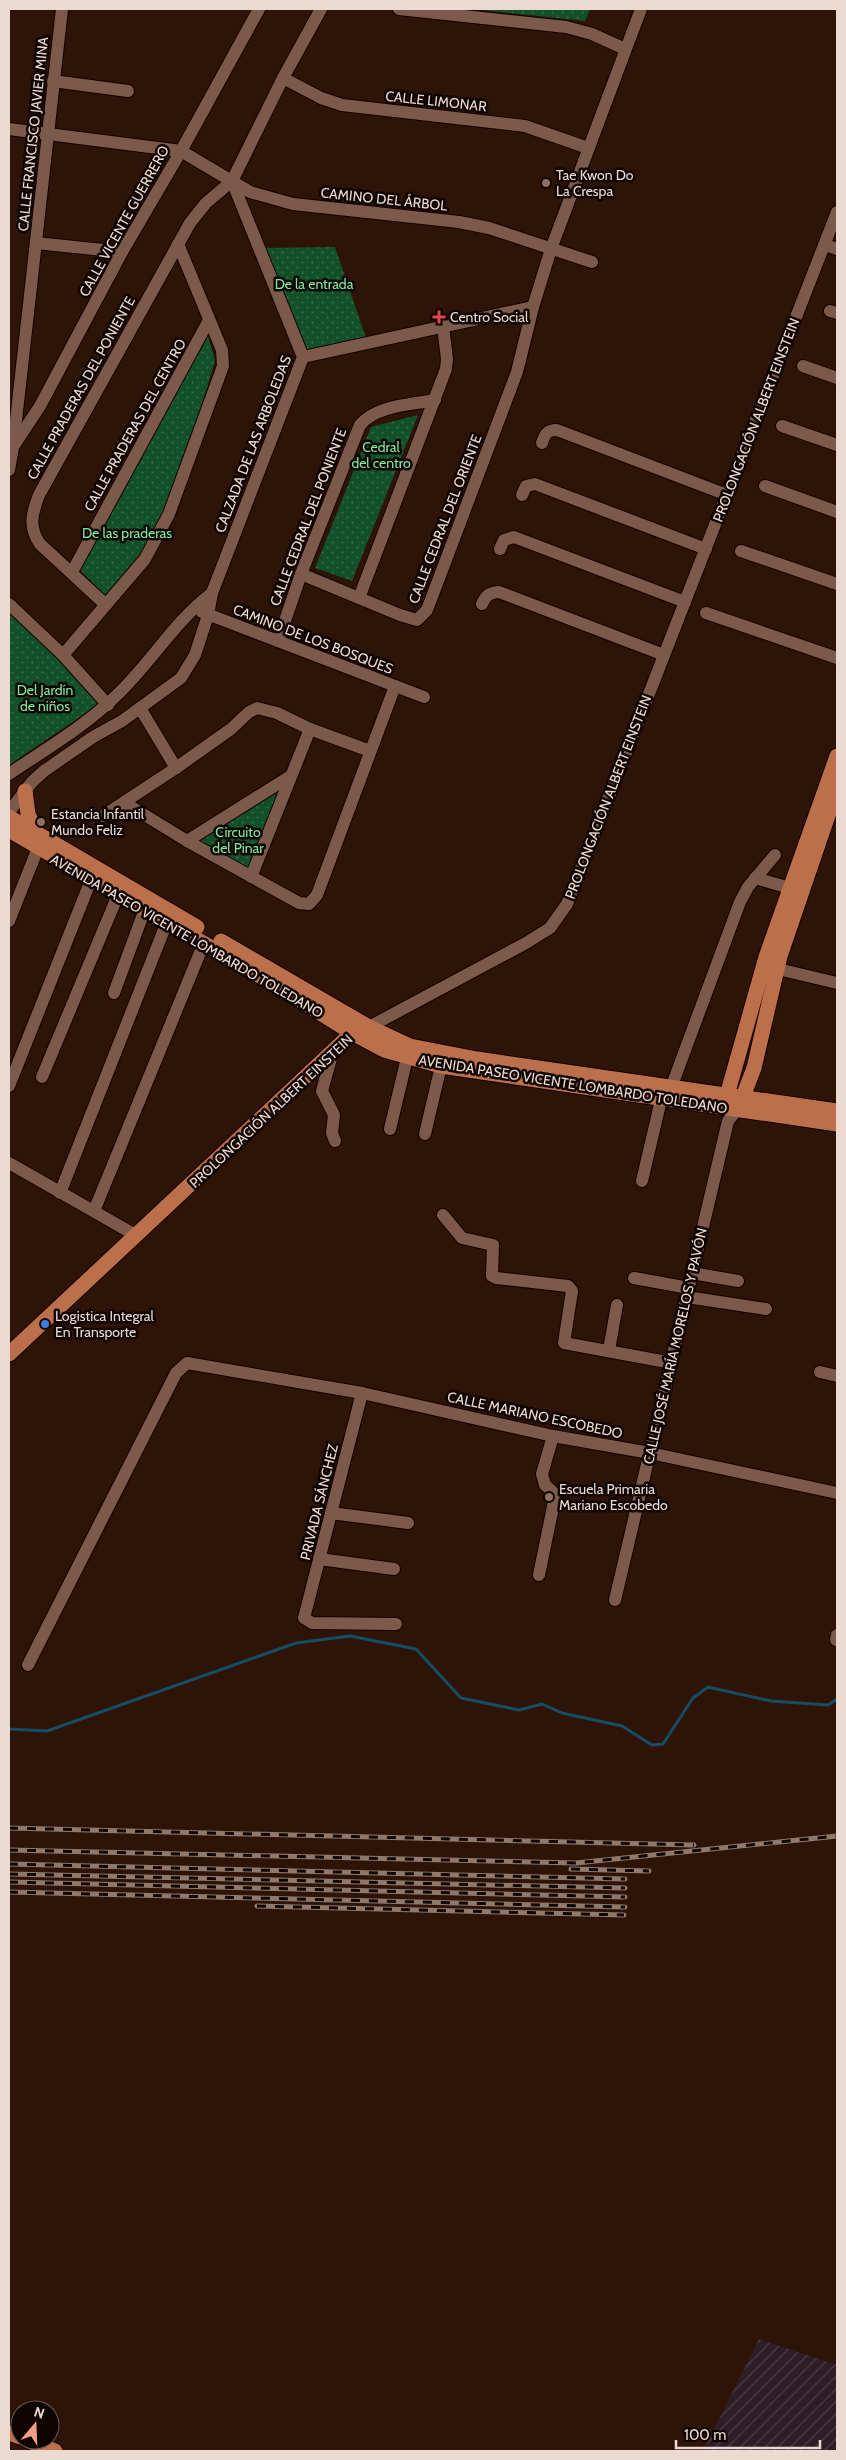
<svg xmlns="http://www.w3.org/2000/svg" width="846" height="2460" viewBox="0 0 846 2460" font-family="Cabin,sans-serif">
  <style>
    .industrial { fill: url(#industrial-furrows) }
    .grass { fill: url(#grass-dots) }
    .lines { fill: none; stroke-linecap: round; stroke-linejoin: round }
    .stream { stroke: #144e64; stroke-width: 3 }
    .minor-casing { stroke: #150100; stroke-width: 14 }
    .major-casing { stroke: #150100; stroke-width: 17 }
    .minor { stroke: #7b5a4b; stroke-width: 12 }
    .major { stroke: #bb6f4a; stroke-width: 15 }
    .rail-casing { stroke: #8f796d; stroke-width: 5 }
    .rail { stroke: #0e0402; stroke-width: 3; stroke-dasharray: 9; stroke-linecap: butt }
    .education-dot { fill: #8d6e63; stroke: #0e0402; stroke-width: 2 }
    .health-dot { fill: #e0444e; stroke: #0e0402; stroke-width: 2 }
    .shop-dot { fill: #3f7fe0; stroke: #0e0402; stroke-width: 2 }
    .labels { text-anchor: middle; dominant-baseline: central; stroke-width: 5; stroke-linejoin: round; paint-order: stroke }
    .street-label { font-size: 14px; fill: #ecd9d0; stroke: #0e0402 }
    .poi-label { font-size: 14px; fill: #ecd9d0; stroke: #0e0402; text-anchor: start }
    .park-label { font-size: 14px; fill: #82ea9e; stroke: #0e0402 }
  </style>
  <defs>
    <pattern id="industrial-furrows" width="10" height="10" patternUnits="userSpaceOnUse" patternTransform="scale(1.25)"><rect width="10" height="10" fill="#2e1d27"/><path d="M-1 1l2-2M0 10L10 0M9 11l2-2" fill="none" stroke="#4c3d45"/></pattern>
    <pattern id="grass-dots" width="8" height="8" patternUnits="userSpaceOnUse" patternTransform="scale(1.25)"><rect width="8" height="8" fill="#125028"/><path d="M2 2h.1M6 6h.1" fill="none" stroke="#356946" stroke-width="1.8" stroke-linecap="round"/></pattern>
  </defs>
  <rect width="100%" height="100%" fill="#2e1406"/>
  <!-- industrial -->
  <path class="industrial" d="M759 2339 837 2365V2451H703Z"/>
  <!-- grass -->
  <g class="grass">
    <path d="M474 9H590L585 21Z"/>
    <path d="M335 247 366 338 308 356 266 248Z"/>
    <path d="M208 336 215 361 197 421 164 513 144 549 105 595 80 570Z"/>
    <path d="M418 415 352 581 315 568 371 427Z"/>
    <path d="M9 613 56 657 99 704 9 765Z"/>
    <path d="M280 789 250 872 194 840Z"/>
  </g>
  <g class="lines">
    <!-- stream -->
    <path class="stream" d="M9 1729 47 1731 296 1643 350 1636 416 1649 461 1698 519 1710 542 1704 562 1713 622 1726 652 1745 663 1744 693 1698 708 1687 771 1701 828 1705 837 1699"/>
    <!-- minor casing -->
    <g class="minor-casing">
      <g id="minor">
        <path d="M399 9 566 27 592 34 625 49"/>
        <path d="M283 78 321 98 342 105 525 126 588 148"/>
        <path d="M53 81 128 91"/>
        <path d="M9 129 181 151 250 192 293 204 459 222 489 228 592 262"/>
        <path d="M36 243 122 252"/>
        <path d="M825 245 837 249"/>
        <path d="M830 311 837 313"/>
        <path d="M303 357 533 307"/>
        <path d="M803 366 837 378"/>
        <path d="M782 426 837 445"/>
        <path d="M542 443C545 434 547 430 557 430L727 495"/>
        <path d="M13 447 40 406 122 252 181 151 259 9"/>
        <path d="M9 470 13 447 62 9"/>
        <path d="M765 486 837 512"/>
        <path d="M522 495 526 486 535 484 706 549"/>
        <path d="M500 549 504 540 514 537 685 602"/>
        <path d="M741 551 837 584"/>
        <path d="M72 572 209 320"/>
        <path d="M301 574 400 615 417 620 427 610 517 372 533 307 551 249 641 9"/>
        <path d="M359 598 446 369 447 359 443 326"/>
        <path d="M9 604 63 655 108 705"/>
        <path d="M482 604C486 595 489 593 499 592L664 655"/>
        <path d="M106 605 40 544C28 527 32 513 39 495L190 223 206 203 232 181 283 78 321 9"/>
        <path d="M202 612 424 697"/>
        <path d="M706 613 837 658"/>
        <path d="M278 641 301 574 360 425C377 405 410 405 435 400"/>
        <path d="M63 655 145 559 169 514 223 366 222 350 178 244"/>
        <path d="M140 708 176 768"/>
        <path d="M9 774C46 749 87 725 119 693 152 661 175 621 212 593"/>
        <path d="M125 803 187 841 299 903 309 904 317 895 395 686"/>
        <path d="M9 812 32 782 44 771 93 737 122 721 181 678 195 655 208 615 212 593 303 357 232 181"/>
        <path d="M103 816 176 768 231 729 249 712 257 708 277 713 310 729 370 751"/>
        <path d="M187 841 289 777"/>
        <path d="M251 877 310 729"/>
        <path d="M755 878 790 888"/>
        <path d="M9 921 38 848"/>
        <path d="M778 969 837 983"/>
        <path d="M114 993 145 909"/>
        <path d="M369 1027 526 943 550 928 567 904 837 212"/>
        <path d="M333 1051 322 1091 334 1115 332 1133 335 1141"/>
        <path d="M42 1077 118 895"/>
        <path d="M9 1086 91 880"/>
        <path d="M671 1088 740 902 748 887 775 855"/>
        <path d="M390 1129 407 1058"/>
        <path d="M425 1134 441 1066"/>
        <path d="M9 1163 137 1236"/>
        <path d="M642 1181 661 1100"/>
        <path d="M60 1193 167 922"/>
        <path d="M94 1211 204 943"/>
        <path d="M443 1215 462 1238 493 1245 492 1276 496 1278 568 1286 572 1291 564 1343 672 1363"/>
        <path d="M692 1273 738 1281"/>
        <path d="M634 1278 689 1288"/>
        <path d="M687 1297 766 1309"/>
        <path d="M609 1350 617 1305"/>
        <path d="M820 1372 837 1376"/>
        <path d="M362 1393 304 1618 312 1623 396 1624"/>
        <path d="M331 1513 408 1523"/>
        <path d="M319 1559 394 1569"/>
        <path d="M539 1575 554 1502 553 1492 545 1485 542 1474 553 1436"/>
        <path d="M615 1600 728 1121 737 1110"/>
        <path d="M836 1640 837 1635"/>
        <path d="M28 1665 176 1373 187 1363 362 1393 553 1436 650 1453 837 1493"/>
      </g>
    </g>
    <!-- major casing -->
    <g class="major-casing">
      <g id="major">
        <path d="M25 791 28 814 37 835"/>
        <path d="M9 817 197 927"/>
        <path d="M9 830 279 987 352 1033 384 1050 441 1066 837 1124"/>
        <path d="M221 941 369 1027 410 1046 477 1059 837 1111"/>
        <path d="M724 1106 766 957 837 756"/>
        <path d="M739 1107 754 1068 780 956 837 789"/>
        <path d="M9 1354 352 1033 360 1030"/>
        <path d="M9 2433 20 2437"/>
        <path d="M27 2440 55 2451"/>
      </g>
    </g>
    <!-- minor -->
    <use href="#minor" class="minor"/>
    <!-- major -->
    <use href="#major" class="major"/>
    <!-- rail casing -->
    <g class="rail-casing">
      <g id="rail">
        <path d="M9 1828 694 1845"/>
        <path d="M9 1850 576 1863 837 1836"/>
        <path d="M9 1864 625 1879"/>
        <path d="M571 1869 649 1871"/>
        <path d="M9 1874 625 1888"/>
        <path d="M9 1882 625 1897"/>
        <path d="M9 1892 625 1907"/>
        <path d="M257 1906 624 1915"/>
      </g>
    </g>
    <!-- rail -->
    <use href="#rail" class="rail"/>
  </g>
  <!-- markers -->
  <g class="education-dot">
    <circle cx="546" cy="183" r="5"/>
    <circle cx="41" cy="822" r="5"/>
    <circle cx="549" cy="1497" r="5"/>
  </g>
  <path class="health-dot" d="M436.5 309.5h5v5h5v5h-5v5h-5v-5h-5v-5h5z"/>
  <circle class="shop-dot" cx="45" cy="1324" r="5"/>
  <g class="labels">
    <!-- street labels -->
    <g class="street-label">
      <text transform="translate(436 101) rotate(6)">CALLE LIMONAR</text>
      <text transform="translate(33 134) rotate(-84)">CALLE FRANCISCO JAVIER MINA</text>
      <text transform="translate(384 199) rotate(6)">CAMINO DEL ÁRBOL</text>
      <text transform="translate(124 221) rotate(-61)">CALLE VICENTE GUERRERO</text>
      <text transform="translate(81 388) rotate(-61)">CALLE PRADERAS DEL PONIENTE</text>
      <text transform="translate(756 420) rotate(-69)">PROLONGACIÓN ALBERT EINSTEIN</text>
      <text transform="translate(135 425) rotate(-61)">CALLE PRADERAS DEL CENTRO</text>
      <text transform="translate(253 444) rotate(-69)">CALZADA DE LAS ARBOLEDAS</text>
      <text transform="translate(308 517) rotate(-69)">CALLE CEDRAL DEL PONIENTE</text>
      <text transform="translate(445 519) rotate(-69)">CALLE CEDRAL DEL ORIENTE</text>
      <text transform="translate(313 639) rotate(21)">CAMINO DE LOS BOSQUES</text>
      <text transform="translate(608 797) rotate(-69)">PROLONGACIÓN ALBERT EINSTEIN</text>
      <text transform="translate(187 936) rotate(30)">AVENIDA PASEO VICENTE LOMBARDO TOLEDANO</text>
      <text transform="translate(573 1084) rotate(9)">AVENIDA PASEO VICENTE LOMBARDO TOLEDANO</text>
      <text transform="translate(271 1111) rotate(-43)">PROLONGACIÓN ALBERT EINSTEIN</text>
      <text transform="translate(675 1346) rotate(-77)">CALLE JOSÉ MARÍA MORELOS Y PAVÓN</text>
      <text transform="translate(535 1415) rotate(12)">CALLE MARIANO ESCOBEDO</text>
      <text transform="translate(319 1502) rotate(-76)">PRIVADA SÁNCHEZ</text>
    </g>
    <!-- poi labels -->
    <g class="poi-label">
      <text x="556" y="175">Tae Kwon Do<tspan x="556" dy="16">La Crespa</tspan></text>
      <text x="450" y="317">Centro Social</text>
      <text x="51" y="814">Estancia Infantil<tspan x="51" dy="16">Mundo Feliz</tspan></text>
      <text x="55" y="1316">Logistica Integral<tspan x="55" dy="16">En Transporte</tspan></text>
      <text x="559" y="1489">Escuela Primaria<tspan x="559" dy="16">Mariano Escobedo</tspan></text>
    </g>
    <!-- park labels -->
    <g class="park-label">
      <text x="314" y="284">De la entrada</text>
      <text x="381" y="447">Cedral<tspan x="381" dy="16">del centro</tspan></text>
      <text x="127" y="533">De las praderas</text>
      <text x="45" y="690">Del Jardín<tspan x="45" dy="16">de niños</tspan></text>
      <text x="238" y="832">Circuito<tspan x="238" dy="16">del Pinar</tspan></text>
    </g>
  </g>
  <!-- border -->
  <rect width="846" height="2460" fill="none" stroke="#ecd9d0" stroke-width="20"/>
  <!-- north arrow -->
  <g transform="translate(35 2425) rotate(19)"><circle r="24" fill="#0e0402" stroke="#675954"/>
  <path d="M0-4L9 19L0 12L-9 19Z" fill="#f49e86"/>
  <text y="-8" font-size="14" font-weight="bold" text-anchor="middle" fill="#ecd9d0">N</text>
  </g>
  <!-- scale -->
  <path d="M676 2440v8h144v-8" fill="none" stroke="#ecd9d0" stroke-width="2.5"/>
  <text x="684" y="2440" font-size="15" fill="#ecd9d0" stroke="#0e0402" stroke-width="4" paint-order="stroke">100 m</text>
</svg>
